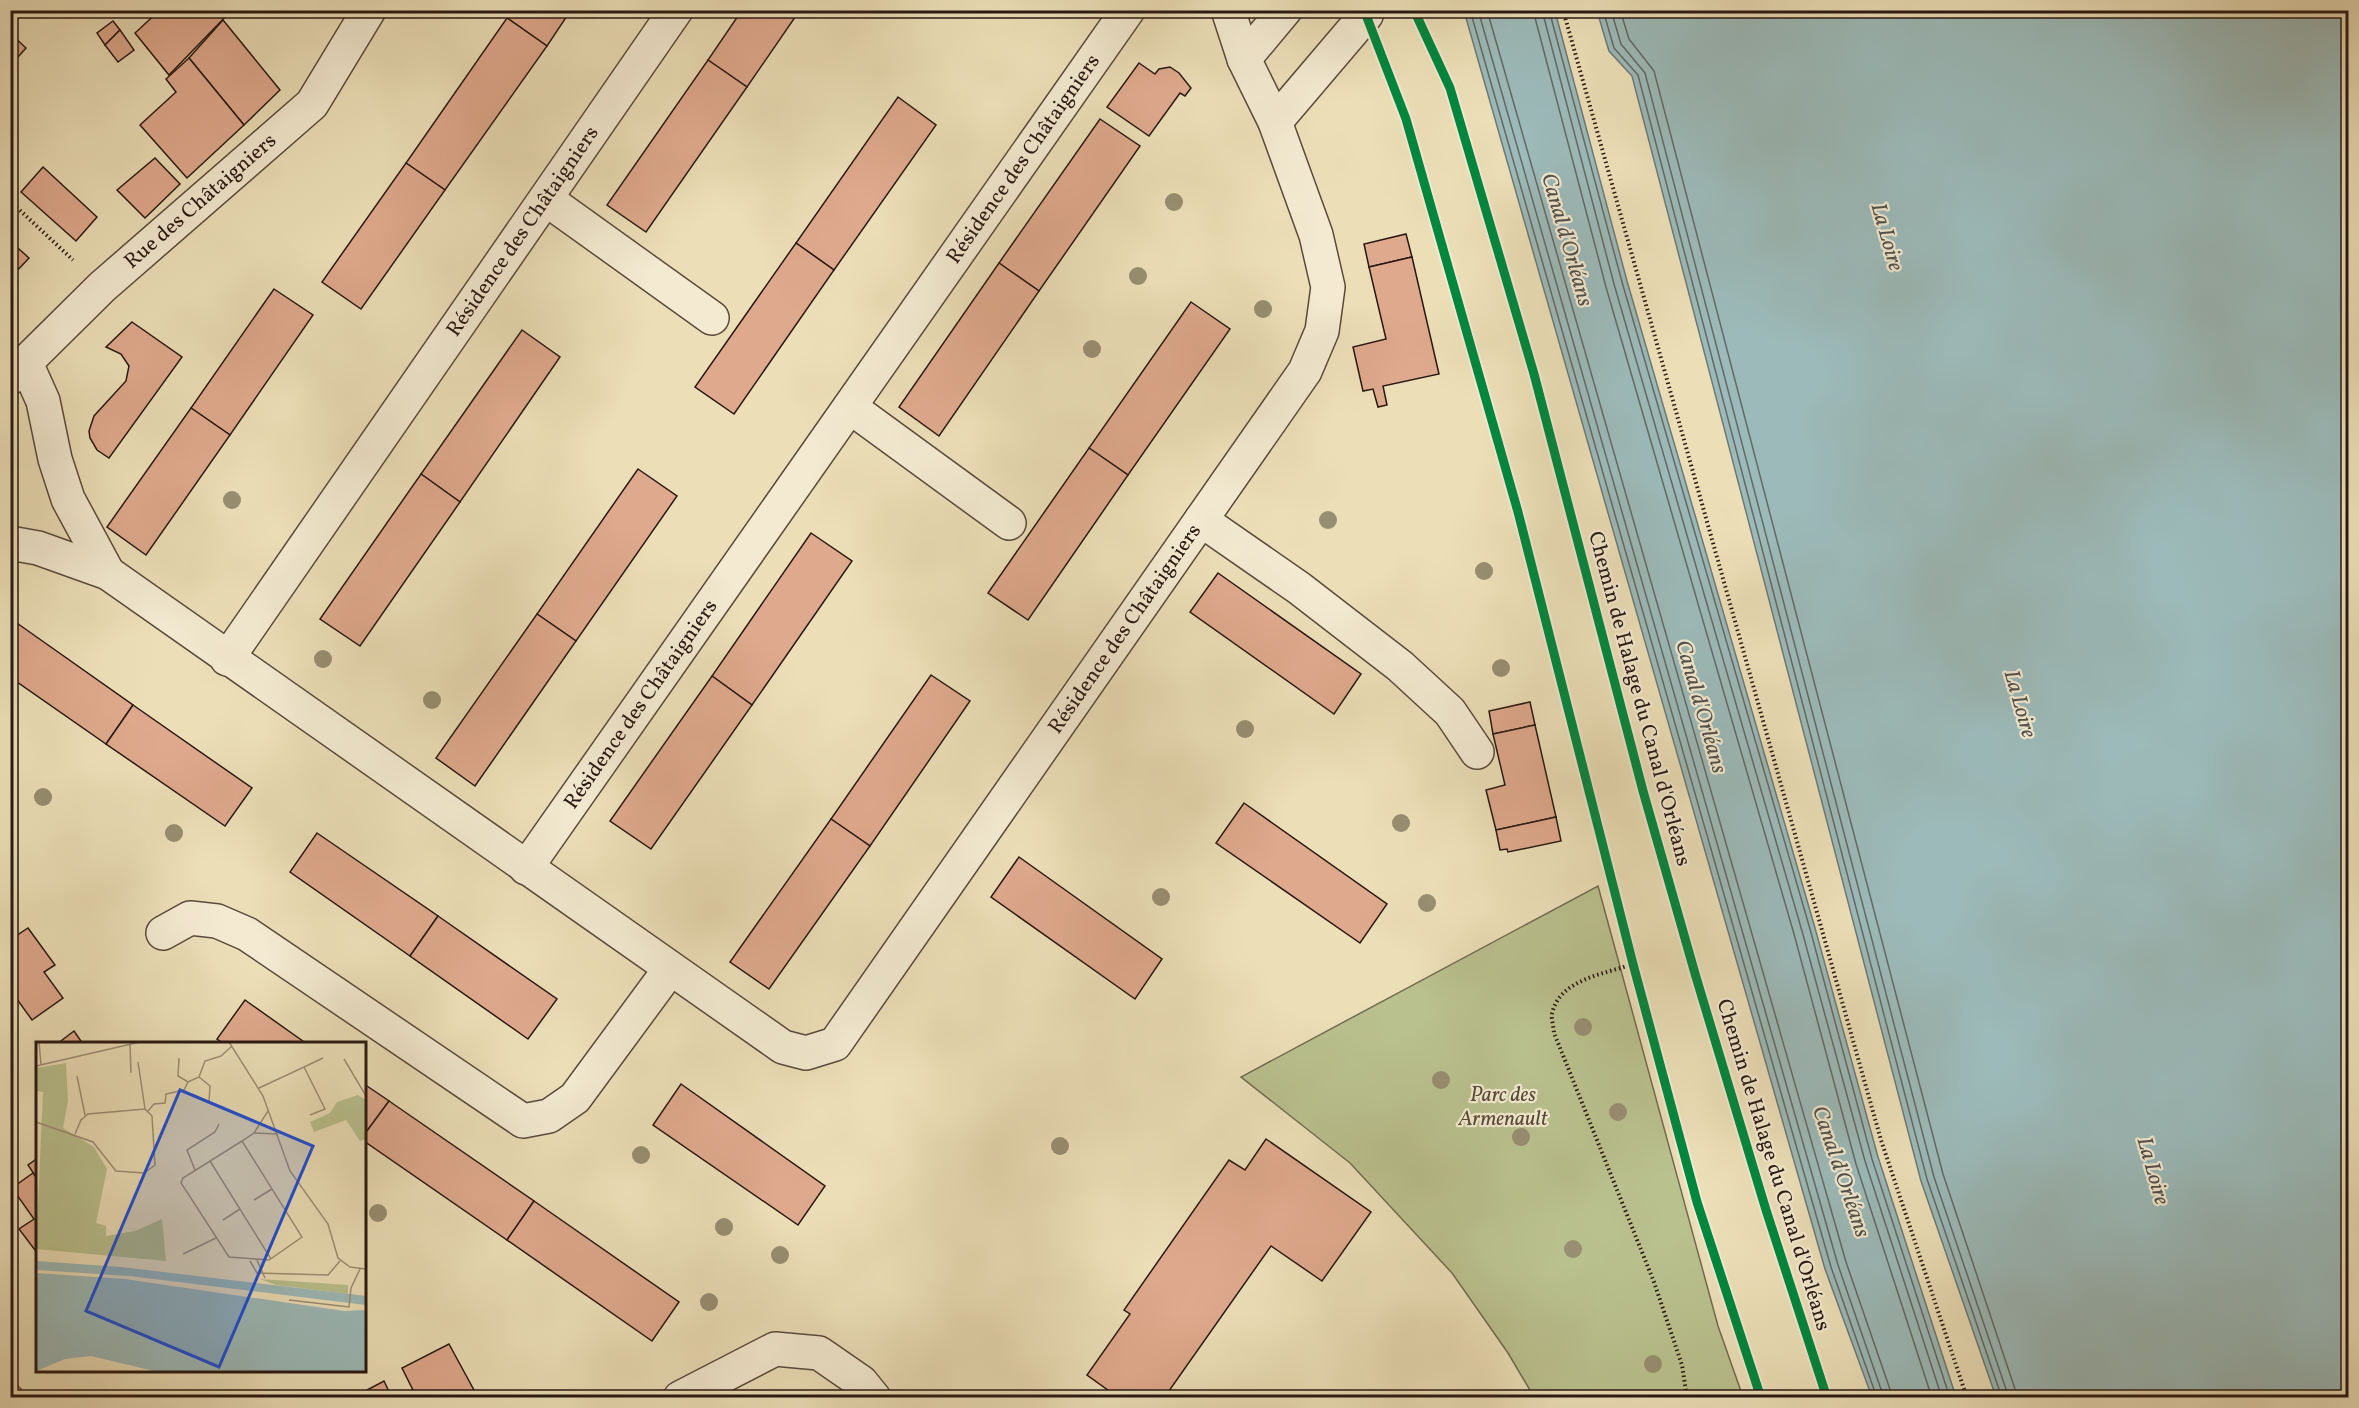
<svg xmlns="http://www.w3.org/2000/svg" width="2359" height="1408" viewBox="0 0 2359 1408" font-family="Vollkorn,serif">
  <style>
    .green { fill: #b9c18e; stroke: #706c50; stroke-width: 1.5 }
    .water { fill: #9cbab9; stroke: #6e7976; stroke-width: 1.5 }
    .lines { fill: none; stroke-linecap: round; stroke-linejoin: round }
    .shore { stroke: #626966; stroke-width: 1.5 }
    .building { fill: #dfa98d; stroke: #281812; stroke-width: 1.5 }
    .service-casing { stroke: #594a3c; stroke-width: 24 }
    .minor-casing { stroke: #594a3c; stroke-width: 36 }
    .path { stroke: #281812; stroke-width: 4; stroke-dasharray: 1.5 3; stroke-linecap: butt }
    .service { stroke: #f3ead1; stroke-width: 21 }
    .minor { stroke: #f3ead1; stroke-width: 33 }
    .cycleway-casing { stroke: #f3ead1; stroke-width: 13 }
    .cycleway { stroke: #00873e; stroke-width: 9 }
    .tree { fill: #988e71 }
    .labels { text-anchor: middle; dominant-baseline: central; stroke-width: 4.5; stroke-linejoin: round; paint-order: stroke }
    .street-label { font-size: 21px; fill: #281812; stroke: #f3ead1 }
    .park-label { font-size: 21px; font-style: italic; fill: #544b37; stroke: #f3ead1 }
    .water-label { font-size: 22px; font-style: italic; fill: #51514c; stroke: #f3ead1 }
    .inset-road { fill: none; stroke: #9e8f76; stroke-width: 1.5 }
    .view { fill: #1d4ed8; fill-opacity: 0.15; stroke: #1d4ed8; stroke-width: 3 }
    .inset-edge { fill: none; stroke: #281812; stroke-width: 3 }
  </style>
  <rect width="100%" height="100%" fill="#ecdfb8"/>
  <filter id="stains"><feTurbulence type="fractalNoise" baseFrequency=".00333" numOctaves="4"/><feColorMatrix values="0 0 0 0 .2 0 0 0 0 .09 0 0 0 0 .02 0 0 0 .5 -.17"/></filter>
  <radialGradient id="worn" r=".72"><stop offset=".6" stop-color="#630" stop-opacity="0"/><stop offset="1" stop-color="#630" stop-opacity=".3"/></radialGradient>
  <!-- green -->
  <path class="green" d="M1598 886 1718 1326 1743 1397H1534L1508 1353 1452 1273 1350 1163 1241 1077Z"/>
  <!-- water -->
  <g class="water">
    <path d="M1464 11H1555L1627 281 1815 928 1878 1157 1956 1397H1872L1825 1269Z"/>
    <path d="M1597 11H2348V1397H1996L1921 1181 1632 76 1609 51Z"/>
  </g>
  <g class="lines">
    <!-- shore -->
    <g class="shore">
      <path d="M1470 10 1831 1267 1877 1398"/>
      <path d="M1478 10 1838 1265 1884 1398"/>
      <path d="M1487 10 1846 1262 1893 1398"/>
      <path d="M1533 10 1606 287 1794 934 1856 1164 1932 1398"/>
      <path d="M1542 10 1614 284 1802 931 1865 1161 1942 1398"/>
      <path d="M1549 10 1622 282 1810 929 1872 1159 1950 1398"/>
      <path d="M1603 10 1614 48 1638 75 1927 1179 2002 1398"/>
      <path d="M1611 10 1621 44 1645 73 1934 1177 2009 1398"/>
      <path d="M1620 10 1629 39 1654 71 1943 1174 2018 1398"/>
    </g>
  </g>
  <!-- building -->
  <g class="building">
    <path d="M160 10H232L169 75 135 33Z"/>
    <path d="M512 10H571L547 46 507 18Z"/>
    <path d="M742 10H800L747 87 708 60Z"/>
    <path d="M507 18 547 46 445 190 406 163Z"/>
    <path d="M223 20 280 90 244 125 189 58Z"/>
    <path d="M113 21 120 30 105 45 97 33Z"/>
    <path d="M120 30 134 50 118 62 105 45Z"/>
    <path d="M10 33 26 48 10 66Z"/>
    <path d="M189 58 244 125 187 178 140 125 176 92 166 79Z"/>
    <path d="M708 60 747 87 646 232 607 205Z"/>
    <path d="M1139 63 1155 74 1159 69 1170 67 1179 73 1191 88 1185 96 1180 93 1149 136 1107 107Z"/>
    <path d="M898 97 936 125 834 270 796 243Z"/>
    <path d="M1100 119 1140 146 1039 291 999 263Z"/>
    <path d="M155 158 180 184 145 218 117 190Z"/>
    <path d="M406 163 445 190 361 309 322 282Z"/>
    <path d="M43 167 97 217 76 241 21 192Z"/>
    <path d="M1406 234 1412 257 1369 267 1364 244Z"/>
    <path d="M10 241 29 258 10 278Z"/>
    <path d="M796 243 834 270 734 414 695 387Z"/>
    <path d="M1412 257 1439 374 1383 386 1387 405 1378 407 1373 389 1363 391 1353 347 1386 339 1369 267Z"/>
    <path d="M999 263 1039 291 939 436 899 407Z"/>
    <path d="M274 289 313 315 230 435 191 408Z"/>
    <path d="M1191 302 1230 329 1128 475 1089 448Z"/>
    <path d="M132 322 182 357 109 458 97 450 90 438 89 431 94 416 126 381 129 366 121 354 106 347Z"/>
    <path d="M522 330 560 357 460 502 421 474Z"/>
    <path d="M191 408 230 435 146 555 107 527Z"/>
    <path d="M1089 448 1128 475 1028 620 988 593Z"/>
    <path d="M638 469 677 496 576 641 537 614Z"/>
    <path d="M421 474 460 502 360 646 320 619Z"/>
    <path d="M811 533 852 561 752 705 712 676Z"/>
    <path d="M1218 573 1361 674 1334 714 1190 612Z"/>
    <path d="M537 614 576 641 475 786 436 758Z"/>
    <path d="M14 621 133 705 106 744 10 677V626Z"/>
    <path d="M931 675 970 701 870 846 831 819Z"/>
    <path d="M712 676 752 705 651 849 610 821Z"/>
    <path d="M1530 702 1535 725 1493 734 1489 711Z"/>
    <path d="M133 705 252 788 225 826 106 744Z"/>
    <path d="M1535 725 1556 817 1496 830 1486 790 1505 785 1493 734Z"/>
    <path d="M1244 803 1387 904 1360 943 1216 843Z"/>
    <path d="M1556 817 1561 841 1508 852 1507 849 1500 850 1496 830Z"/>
    <path d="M831 819 870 846 769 989 730 962Z"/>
    <path d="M317 833 438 916 410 956 290 872Z"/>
    <path d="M1019 857 1162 959 1135 999 991 897Z"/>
    <path d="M438 916 557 999 528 1039 410 956Z"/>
    <path d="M28 928 55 965 44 972 63 998 32 1020 14 995 10 998V940Z"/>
    <path d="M245 1000 307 1044H224L217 1039Z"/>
    <path d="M74 1031 83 1044H57Z"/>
    <path d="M364 1084 389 1101 364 1135Z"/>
    <path d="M681 1084 825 1186 798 1225 653 1125Z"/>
    <path d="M389 1101 534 1201 507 1240 364 1141V1135Z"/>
    <path d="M1266 1139 1371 1212 1322 1281 1271 1246 1164 1398H1119L1087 1375 1130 1314 1124 1310 1229 1160 1245 1170Z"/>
    <path d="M38 1158V1180L28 1165Z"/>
    <path d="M33 1173 38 1180V1254L19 1229 34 1219 12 1188Z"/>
    <path d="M534 1201 679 1302 652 1341 507 1240Z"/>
    <path d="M449 1344 475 1392 465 1398H417L402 1368Z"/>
    <path d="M384 1381 392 1398H352Z"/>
  </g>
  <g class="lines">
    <!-- service casing -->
    <g class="service-casing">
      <path id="service" d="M10 1394 14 1398"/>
    </g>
    <!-- minor casing -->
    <g class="minor-casing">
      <g id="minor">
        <path d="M1244 59 1285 10"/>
        <path d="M1275 122 1366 15 1364 10"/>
        <path d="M546 199 712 318"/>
        <path d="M26 363 43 401 55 459 68 499 108 573"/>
        <path id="s1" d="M10 378 102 287 312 104 369 10"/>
        <path d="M850 407 1009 523"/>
        <path d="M1201 520 1299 588 1400 666 1450 712 1477 752"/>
        <path id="s2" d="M10 543 38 548 108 573 783 1047 806 1053 835 1044 1305 371 1322 331 1328 287 1316 235 1275 122 1244 59 1228 10"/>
        <path id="s3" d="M227 659 676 10"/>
        <path id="s4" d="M526 868 1128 10"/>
        <path d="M163 933 190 918 217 921 247 934 523 1121 549 1116 575 1098 670 969"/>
        <path d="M680 1398 775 1349 819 1353 861 1382 874 1398"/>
      </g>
    </g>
    <!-- path -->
    <g class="path">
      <path d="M1563 10 1881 1140 1967 1398"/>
      <path d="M10 201 73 260"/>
      <path d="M1633 964C1605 974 1559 979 1552 1014 1551 1019 1554 1028 1554 1033L1654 1282 1682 1365 1687 1398"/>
    </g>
    <!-- service -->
    <use href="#service" class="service"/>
    <!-- minor -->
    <use href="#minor" class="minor"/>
    <!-- cycleway casing -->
    <g class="cycleway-casing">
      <g id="cycleway">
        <path d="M1414 10 1450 88 1534 374 1643 791 1696 977 1766 1210 1827 1398"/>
        <path d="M1366 15 1406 119 1518 512 1633 964 1697 1202 1761 1398"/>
      </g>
    </g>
    <!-- cycleway -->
    <use href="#cycleway" class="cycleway"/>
  </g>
  <!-- trees -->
  <g class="tree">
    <circle cx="1174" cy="202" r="9"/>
    <circle cx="1138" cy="276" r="9"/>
    <circle cx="1263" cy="309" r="9"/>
    <circle cx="1092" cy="349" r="9"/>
    <circle cx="232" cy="500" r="9"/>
    <circle cx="1328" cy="520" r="9"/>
    <circle cx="1484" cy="571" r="9"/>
    <circle cx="323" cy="659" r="9"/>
    <circle cx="1501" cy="668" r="9"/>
    <circle cx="432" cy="700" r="9"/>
    <circle cx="1245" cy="729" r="9"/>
    <circle cx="43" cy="797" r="9"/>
    <circle cx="1401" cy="823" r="9"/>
    <circle cx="174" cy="833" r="9"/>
    <circle cx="1161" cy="897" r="9"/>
    <circle cx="1427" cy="903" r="9"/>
    <circle cx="1583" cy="1027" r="9"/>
    <circle cx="1441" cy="1080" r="9"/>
    <circle cx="1618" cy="1112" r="9"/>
    <circle cx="1521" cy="1137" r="9"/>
    <circle cx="1060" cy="1146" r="9"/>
    <circle cx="641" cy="1155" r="9"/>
    <circle cx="378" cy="1213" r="9"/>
    <circle cx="724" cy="1227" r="9"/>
    <circle cx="1573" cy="1249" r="9"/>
    <circle cx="780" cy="1255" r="9"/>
    <circle cx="709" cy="1302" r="9"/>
    <circle cx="1653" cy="1364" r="9"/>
  </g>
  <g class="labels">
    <!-- street labels -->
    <g class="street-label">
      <text stroke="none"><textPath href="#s4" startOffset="866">Résidence des Châtaigniers</textPath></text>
      <text stroke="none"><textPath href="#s1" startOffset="260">Rue des Châtaigniers</textPath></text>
      <text stroke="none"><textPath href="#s3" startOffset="520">Résidence des Châtaigniers</textPath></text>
      <text stroke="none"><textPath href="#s2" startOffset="1488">Résidence des Châtaigniers</textPath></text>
      <text transform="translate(1639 699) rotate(75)">Chemin de Halage du Canal d'Orléans</text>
      <text stroke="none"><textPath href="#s4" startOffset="200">Résidence des Châtaigniers</textPath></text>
      <text transform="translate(1773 1165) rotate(73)">Chemin de Halage du Canal d'Orléans</text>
    </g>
    <!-- park labels -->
    <g class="park-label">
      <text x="1503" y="1095">Parc des<tspan x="1503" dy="24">Armenault</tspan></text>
    </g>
    <!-- water labels -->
    <g class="water-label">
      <text transform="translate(1886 237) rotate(74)">La Loire</text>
      <text transform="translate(1566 240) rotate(74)">Canal d'Orléans</text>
      <text transform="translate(2019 704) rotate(74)">La Loire</text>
      <text transform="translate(1700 707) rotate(74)">Canal d'Orléans</text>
      <text transform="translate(2152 1171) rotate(74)">La Loire</text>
      <text transform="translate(1840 1172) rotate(71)">Canal d'Orléans</text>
    </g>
  </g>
  <!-- overview -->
  <g transform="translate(36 1042)">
    <rect width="330" height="330" fill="#ecdfb8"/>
    <path d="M30 21 32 59 27 86 58 105 71 127 60 181 70 184V194L99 189 126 177 130 219 0 207 7 50 0 49V26ZM322 53 330 58V97L324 99 310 78 278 90 274 80 294 71 301 60ZM224 237 312 243V252L240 243Z" fill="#b9c18e"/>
    <path d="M0 219 85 225 330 254V263L93 234 0 228ZM0 231 89 237 308 269 330 268V330H122L55 314 29 317 0 329Z" fill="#9cbab9"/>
    <path class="inset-road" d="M3 0 5 23M193 0 227 54 254 129 292 182 302 216 314 225 330 227M94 3 95 31M143 16 142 34 152 40 163 35 169 19 185 14 196 4M308 17 330 54M102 20 109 67M0 24 104 0M268 25 287 16M41 34 49 73M163 35 174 44 173 60M223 46 268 25 289 67 274 73M112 69 118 62 129 61 130 52 148 48 152 40M0 80 57 100 80 129 108 131 119 123 116 74 109 67 52 72 45 78 39 92M218 91 242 92M206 99 266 195 233 218 193 215 145 141 147 136 206 99 218 91 232 69M174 119 235 217M159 128 151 108 179 90 183 82M218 158 236 147M187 178 204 167M147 212 180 196M221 218 229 236M214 219 221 231 292 233 304 219M253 258 313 265 315 246 324 227"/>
    <path class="view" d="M144 48 277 104 183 325 50 269Z"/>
    <rect width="330" height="330" class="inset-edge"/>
  </g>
  <!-- margin -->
  <rect width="2359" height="1408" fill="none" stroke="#ecdfb8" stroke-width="36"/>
  <rect x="12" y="12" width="2335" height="1384" fill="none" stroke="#281812" stroke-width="3"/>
  <rect x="18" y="18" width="2323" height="1372" fill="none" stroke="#281812" stroke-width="1.5"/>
  <rect width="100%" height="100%" filter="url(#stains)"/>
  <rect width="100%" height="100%" fill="url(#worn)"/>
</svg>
